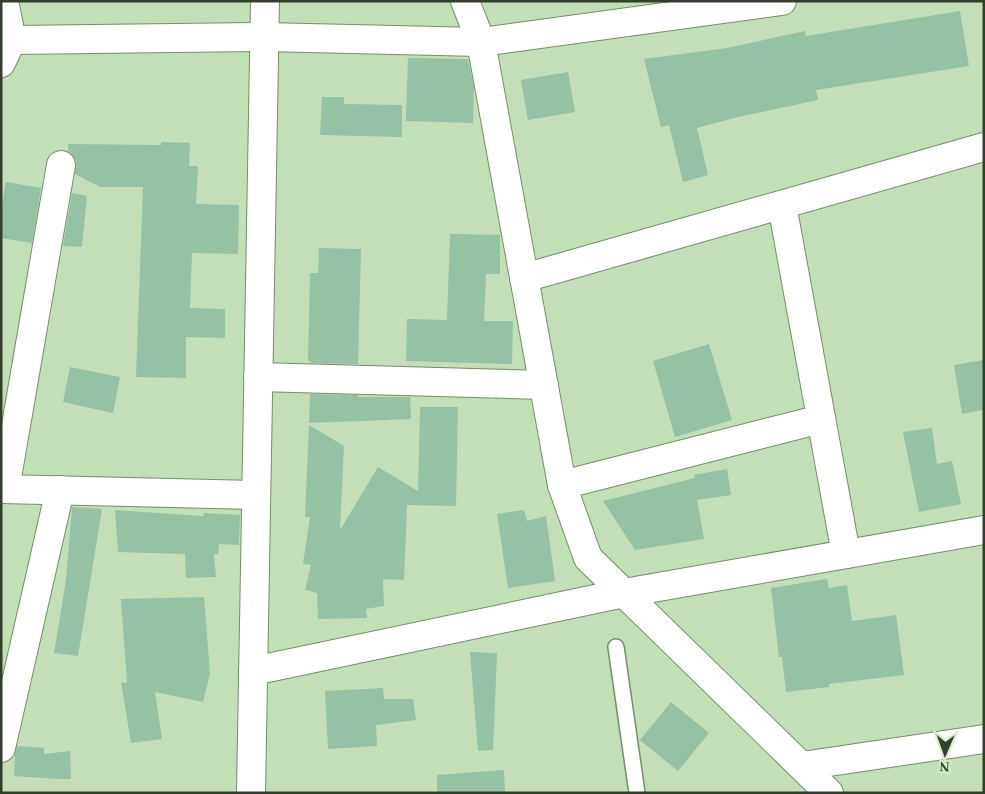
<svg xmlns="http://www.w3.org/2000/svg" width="985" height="794" viewBox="0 0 985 794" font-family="Georgia,serif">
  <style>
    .building { fill: #95c1a5 }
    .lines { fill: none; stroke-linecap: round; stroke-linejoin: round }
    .lane-casing { stroke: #748e69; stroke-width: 18 }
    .street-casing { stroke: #748e69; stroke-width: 30 }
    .secondary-casing { stroke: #748e69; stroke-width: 30 }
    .lane { stroke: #fff; stroke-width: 15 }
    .street { stroke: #fff; stroke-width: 28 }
    .secondary { stroke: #fff; stroke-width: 28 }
  </style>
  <rect width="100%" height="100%" fill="#c3dfb7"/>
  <!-- building -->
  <g class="building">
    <path d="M960 11 969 66 816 90 818 100 738 117 697 128 708 175 683 182 669 125 661 127 644 59 727 48 805 31 806 36Z"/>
    <path d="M408 58 468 59 474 88 473 123 406 121Z"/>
    <path d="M568 72 575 112 528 120 521 80Z"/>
    <path d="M322 97H344V104L402 105V137L320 135Z"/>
    <path d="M161 142 190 143 189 166H198L196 204 239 205 238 254 192 253 190 308 225 309V338L186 337V378L136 377 143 187H100L75 174 76 160 71 153 68 151V144L161 145Z"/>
    <path d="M6 182 41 188 32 243 1 238V209Z"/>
    <path d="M72 193 87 196 82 247 63 246Z"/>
    <path d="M450 234 500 235V274H486L484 321H513L512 364 406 361 407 319 447 320Z"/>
    <path d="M319 248 361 249 358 364 311 363V361H308L310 273H318Z"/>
    <path d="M709 344 732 420 675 437 653 361Z"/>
    <path d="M984 360V410L962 414 954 365Z"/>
    <path d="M70 367 120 377 113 413 63 402Z"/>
    <path d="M310 394 358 395V397H410L411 419 309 423Z"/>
    <path d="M420 407H458L456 506 407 505 404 580 383 579 384 606 366 609 367 618 318 619 317 593 305 590 311 565 303 564 310 517H305L309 425 344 446 340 530 378 467 418 491Z"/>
    <path d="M932 428 937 464 952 461 961 504 919 512 903 432Z"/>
    <path d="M727 469 731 495 697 500 704 539 635 550 603 501 695 478 694 475Z"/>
    <path d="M72 507 102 509 78 656 54 653 66 580Z"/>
    <path d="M115 510 203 516 204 513 240 515 239 545 219 544 218 554H214L216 577 186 578 185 554 118 552Z"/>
    <path d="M524 510 527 521 546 516 555 581 508 588 497 514Z"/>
    <path d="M827 579 829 588 847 585 852 621 896 615 904 675 829 684V687L786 692 782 657H779L771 588Z"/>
    <path d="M204 597 210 674 203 702 155 692 162 739 131 743 121 682 127 683 121 599Z"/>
    <path d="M470 652 497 653 493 750 478 751Z"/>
    <path d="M383 688 384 699H413L416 720 376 725 377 746 328 749 325 691Z"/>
    <path d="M671 702 709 733 678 771 640 740Z"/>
    <path d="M17 746 44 748V754L70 751 71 779H57L14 776 15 754Z"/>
    <path d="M504 770 505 793H437V775Z"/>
  </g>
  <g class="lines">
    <!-- lane casing -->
    <g class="lane-casing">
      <path id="lane" d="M616 647 637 793"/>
    </g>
    <!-- street casing -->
    <g class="street-casing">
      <g id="street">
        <path d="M465 1 481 42 562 485 588 558 829 793"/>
        <path d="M12 40 264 37 481 42 782 1"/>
        <path d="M1 63 12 40 4 1"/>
        <path d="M782 205 846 554"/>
        <path d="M524 278 984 147"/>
        <path d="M258 377 544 385"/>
        <path d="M562 485 821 419"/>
        <path d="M1 489 256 495"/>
        <path d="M5 489 61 165"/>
        <path d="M253 671 624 593 984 530"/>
        <path d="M1 748 60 490"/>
        <path d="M802 766 984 739"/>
      </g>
    </g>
    <!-- secondary casing -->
    <g class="secondary-casing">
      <path id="secondary" d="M251 793 265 1"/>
    </g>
    <!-- lane -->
    <use href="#lane" class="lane"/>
    <!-- street -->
    <use href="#street" class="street"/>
    <!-- secondary -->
    <use href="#secondary" class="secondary"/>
  </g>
  <!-- border -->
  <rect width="985" height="794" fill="none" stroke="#333e2e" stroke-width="5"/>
  <!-- north arrow -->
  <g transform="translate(945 754) rotate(182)" stroke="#d0edc4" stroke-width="4" paint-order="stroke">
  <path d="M0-4L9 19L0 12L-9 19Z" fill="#333e2e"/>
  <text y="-8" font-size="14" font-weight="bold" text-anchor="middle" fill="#333e2e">N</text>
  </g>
</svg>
